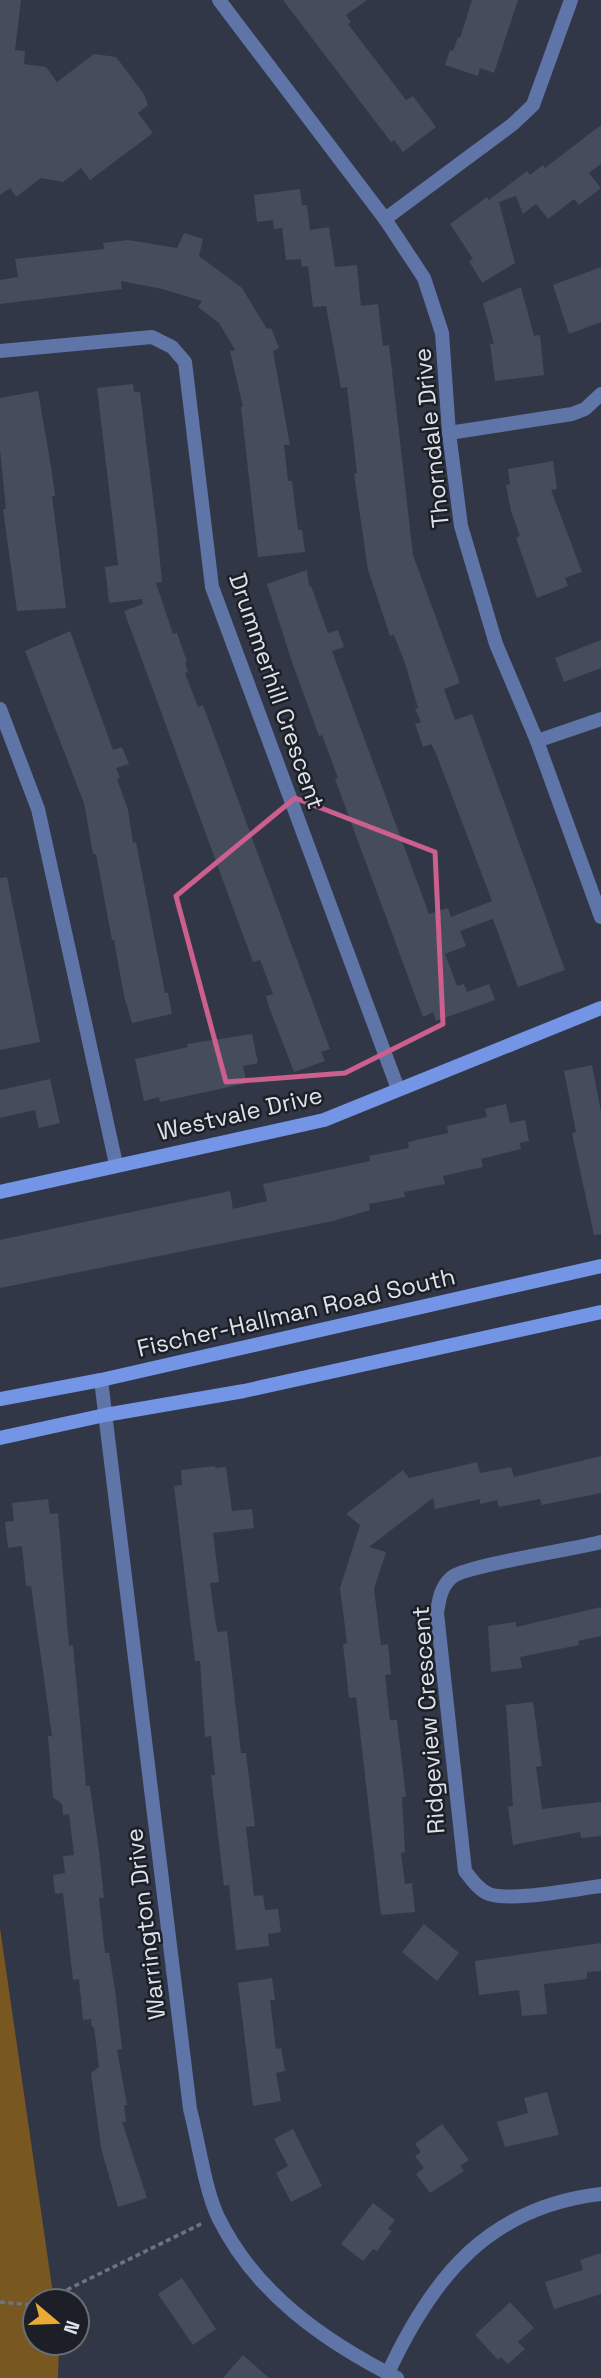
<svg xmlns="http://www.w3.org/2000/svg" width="601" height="2378" viewBox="0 0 601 2378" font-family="'Space Grotesk',sans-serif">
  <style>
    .green { fill: #785820 }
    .building { fill: #454c5c }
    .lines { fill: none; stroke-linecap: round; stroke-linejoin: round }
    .path { stroke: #6d7380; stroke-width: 3.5; stroke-dasharray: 5 3.5; stroke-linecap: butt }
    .street { stroke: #5f74a7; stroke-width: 14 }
    .secondary { stroke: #7495e5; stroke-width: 14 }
    .marked { fill: none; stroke: #cb5f8d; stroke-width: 5; stroke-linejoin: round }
    .labels { text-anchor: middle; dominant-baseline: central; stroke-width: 5; stroke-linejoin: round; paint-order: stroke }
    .street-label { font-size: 24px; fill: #dde2eb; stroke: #1c1f25 }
  </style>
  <rect width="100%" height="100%" fill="#313746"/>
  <!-- green -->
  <path class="green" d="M0 1928 54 2301H35V2343H59L58 2378H0Z"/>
  <!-- building -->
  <g class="building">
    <path d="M0 0H21L15 50 25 51 24 64 46 67 57 82 94 54 116 57 144 94 148 105 138 113 153 133 90 180 81 168 63 182 41 178 16 197 10 188 0 195Z"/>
    <path d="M283 0H367L346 15 351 22 348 24 406 100 413 96 436 127 403 152 394 140 391 142Z"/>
    <path d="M472 0H518L494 73 480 68 478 76 445 65 450 50 453 51 458 37 460 38Z"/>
    <path d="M601 125V164L589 173 601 188 579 205 574 199 548 219 536 204 523 214 516 196 499 202 515 263 482 283 469 261 473 259 450 224 487 197 489 200 527 171 530 175 543 165 545 168Z"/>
    <path d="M300 189 302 205H307L310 230 329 227 335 267 357 265 361 306 378 304 383 346 389 345 413 555 460 683 444 689 455 720 472 714 565 970 518 987 493 919 460 931 466 946 445 954 457 986 464 984 467 992 489 984 495 1000 436 1021 433 1012 423 1017 335 779 338 778 322 735 319 736 292 662 267 584 307 570 309 586H311L328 633 338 630 344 647 332 651 429 914 448 908 451 917 492 901 435 751 431 744 423 747 415 724 421 722 415 709 418 708 406 666 394 635 390 636 368 570 354 474 357 473 347 387 341 388 326 306 313 307 308 266 302 267 301 259 286 260 282 228 274 229 273 220 257 222 254 195Z"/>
    <path d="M184 233 203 239 199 256 242 288 267 329 271 328 279 348 273 351 290 445H284L288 481H292L298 530H302L305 552 258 557 241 407H243L230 351 235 350 219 323 198 307 202 301 162 289 121 281 122 289 0 304V280L18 277 15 259 104 249 103 243 128 240 177 248Z"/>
    <path d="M601 267V322L569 334 553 285Z"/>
    <path d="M521 287 534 336 540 335 544 375 495 381 490 344H494L483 303Z"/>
    <path d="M133 384 134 392H140L157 530 162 582 156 583 173 634 177 633 187 662 185 663 188 672 185 673 198 707 203 705 330 1049 321 1052 325 1061 294 1072 269 1007 266 996 273 994 260 960 253 962 124 611 143 604 142 599 109 603 105 567 118 565 97 388Z"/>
    <path d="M38 391 52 473 55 496H52L66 608 17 611 3 509H6L0 450V398Z"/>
    <path d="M553 461 557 489 551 490 582 572 565 578 568 586 537 598 516 538 520 536 511 511 506 485 510 484 508 469Z"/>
    <path d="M70 631 113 750 122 747 129 764 116 768 120 778 117 779 128 810 133 843 136 842 165 993H168L172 1014 132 1023 124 996 114 940H112L96 854H93L84 803 25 651Z"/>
    <path d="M601 640V668L564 682 555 658Z"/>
    <path d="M7 877 40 1042 0 1050V878Z"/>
    <path d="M252 1034 258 1063 243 1066 247 1083 160 1102 159 1097 144 1101 135 1059 188 1047 187 1044Z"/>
    <path d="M592 1065 601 1112V1234L594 1235 572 1133 576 1132 564 1071Z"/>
    <path d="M50 1079 60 1123 39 1128 35 1110 0 1118V1090Z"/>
    <path d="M506 1104 510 1123 525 1120 529 1141 520 1143 521 1149 481 1159 483 1167 443 1176 445 1184 404 1192 405 1197 369 1204 370 1210 333 1221 0 1288V1240L230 1191 233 1209 267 1201 263 1184 370 1161 369 1156 409 1148 408 1142 448 1133 447 1126 487 1117 485 1109Z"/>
    <path d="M601 1456V1493L542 1505 540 1499 499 1507 497 1500 480 1504V1499L435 1509 433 1498 369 1547 386 1552 374 1589 381 1645 388 1644 391 1674 385 1675 390 1720H397L406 1797H402L405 1852 401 1853 405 1884 412 1883 415 1912 381 1915 356 1697 349 1698 343 1644 347 1643 340 1588 360 1525 346 1514 403 1470 409 1478 477 1462 480 1473 511 1467 514 1477Z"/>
    <path d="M215 1466V1468L226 1467 232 1511 252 1509 254 1528 213 1533 219 1582 210 1583 216 1625 218 1632 227 1631 241 1753H246L255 1826 246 1827 254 1896 263 1895 265 1910 278 1909 281 1932 268 1934 269 1946 236 1950 229 1885 224 1886 211 1775H215L211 1736 205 1737 200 1661H195L174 1486 182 1485 181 1470Z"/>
    <path d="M48 1499 50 1514 58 1513 69 1646 73 1645 86 1786H90L99 1852 104 1898H99L105 1953H109L115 1990 122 2049 117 2050 127 2105H124L126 2122H122L147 2198 118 2207 101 2148 91 2073 99 2067 94 2027H92L91 2019 83 2020 79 1979 73 1980 63 1893 55 1894 53 1875 65 1873 63 1856 74 1855 69 1814 63 1815 62 1804 53 1797 48 1736H52L31 1586H26L22 1546 8 1548 5 1522 14 1521 12 1503Z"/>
    <path d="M601 1607V1636L578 1641 579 1645 520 1657 522 1668 491 1672 488 1626 516 1622V1627Z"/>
    <path d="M533 1702 542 1766 536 1767 542 1809 601 1802V1836L581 1838 580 1832 513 1845 508 1807 513 1806 506 1705Z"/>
    <path d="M424 1924 459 1953 437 1981 402 1952Z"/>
    <path d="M601 1943V1971L587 1972V1979L544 1984 547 2014 522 2016 519 1990 479 1995 475 1961Z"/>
    <path d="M272 1978 275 2000H270L276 2049 281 2048 285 2071 276 2073 281 2101 253 2106 238 1983Z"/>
    <path d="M547 2092 559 2135 505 2147 497 2122 528 2113 524 2098Z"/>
    <path d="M442 2124 469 2160 460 2166 464 2171 430 2193 416 2174 424 2168 415 2156 421 2152 415 2144Z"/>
    <path d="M293 2129 322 2186 291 2202 276 2173 288 2166 274 2139Z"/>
    <path d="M373 2203 395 2220 388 2229 392 2231 377 2251 373 2249 363 2261 341 2244Z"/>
    <path d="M601 2253V2294L554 2309 545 2282 583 2270 580 2260Z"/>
    <path d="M182 2278 216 2329 193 2345 158 2294Z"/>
    <path d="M510 2302 534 2328 518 2342 525 2349 508 2364 501 2357 498 2360 475 2335Z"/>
    <path d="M243 2355 269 2378H223Z"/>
  </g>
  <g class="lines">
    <!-- path -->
    <g class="path">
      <path d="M44 2301 203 2223"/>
      <path d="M0 2302 35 2305"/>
    </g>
    <!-- street -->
    <g class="street">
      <path d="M219 0 385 219 424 278 442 333 449 433 461 526 496 644 537 741 601 917"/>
      <path d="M385 219 513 124 533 105 571 0"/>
      <path d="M0 351 152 337 172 347 185 362 212 587 398 1089"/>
      <path d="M449 433 572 414 585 409 601 394"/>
      <path d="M0 709 38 809 116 1164"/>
      <path d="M537 741 601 719"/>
      <path d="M101 1380 190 2109C198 2139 205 2190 218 2217 255 2293 324 2341 397 2378"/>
      <path d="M601 1542C576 1549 462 1566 451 1578 441 1587 439 1599 437 1613L465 1871C472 1880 479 1890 489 1894 511 1902 576 1889 601 1886"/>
      <path d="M388 2373C433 2276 489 2207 601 2194"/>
    </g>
    <!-- secondary -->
    <g class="secondary">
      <path d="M0 1192 324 1120 601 1008"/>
      <path d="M0 1399 101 1380 601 1266"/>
      <path d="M0 1438 105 1415 244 1391 601 1312"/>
    </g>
  </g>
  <!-- marked area -->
  <path class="marked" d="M295 798 435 852 443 1024 345 1073 226 1082 176 896Z"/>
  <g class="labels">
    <!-- street labels -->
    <g class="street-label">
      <text transform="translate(431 438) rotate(-96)">Thorndale Drive</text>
      <text transform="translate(277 691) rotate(71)">Drummerhill Crescent</text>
      <text transform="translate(240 1113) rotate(-13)">Westvale Drive</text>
      <text transform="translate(296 1312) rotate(-13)">Fischer-Hallman Road South</text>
      <text transform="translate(428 1720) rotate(-94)">Ridgeview Crescent</text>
      <text transform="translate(145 1924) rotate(-97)">Warrington Drive</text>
    </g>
  </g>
  <!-- north arrow -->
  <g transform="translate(56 2322) rotate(109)"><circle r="33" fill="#1c1f25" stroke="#696d74" stroke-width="2"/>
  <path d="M0-5L12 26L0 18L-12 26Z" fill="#eaaa38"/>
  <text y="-10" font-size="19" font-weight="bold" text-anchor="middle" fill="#dde2eb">N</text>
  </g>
</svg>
